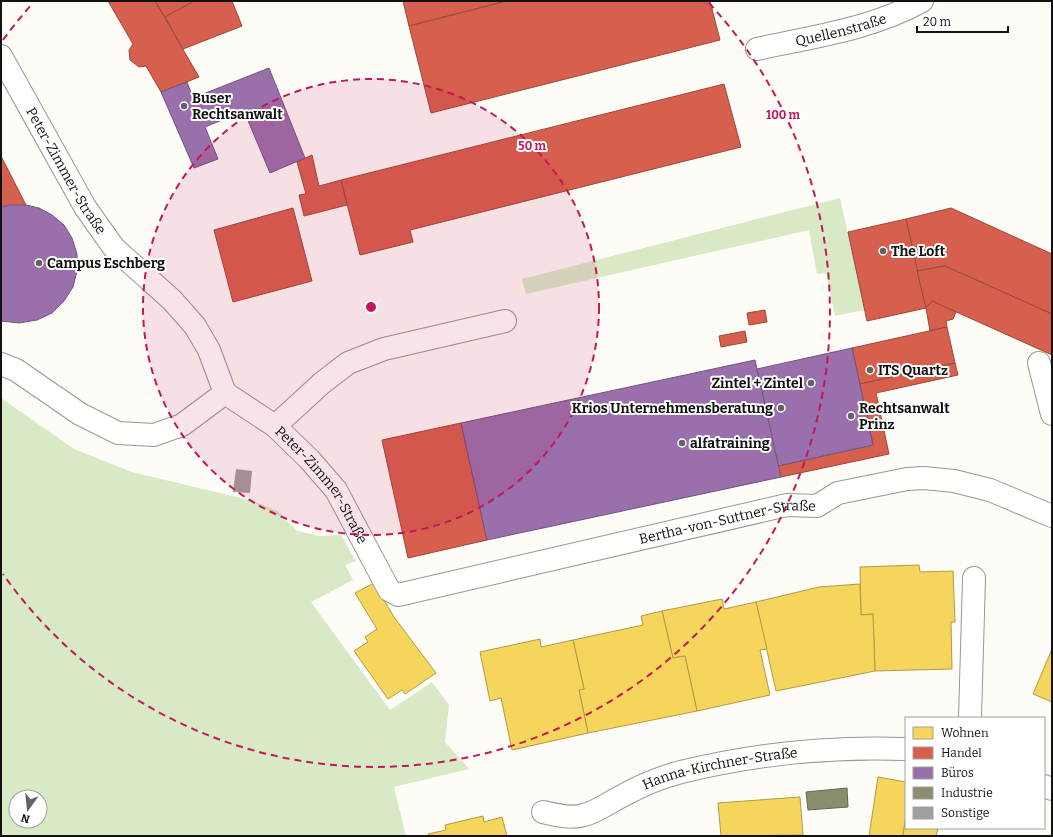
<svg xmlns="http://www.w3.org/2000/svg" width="1053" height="837" viewBox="0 0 1053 837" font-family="Bitter,serif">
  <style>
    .forest { fill: #d8eac5; fill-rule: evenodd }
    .homes { fill: #f6d55c; stroke: #b19a46 }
    .shops { fill: #d6604d; stroke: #9b483b }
    .offices { fill: #9970ab; stroke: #70547d }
    .industry { fill: #8c8c6e; stroke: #676752 }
    .building { fill: #a19f9c }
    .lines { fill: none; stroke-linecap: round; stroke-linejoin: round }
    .minor-casing { stroke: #979795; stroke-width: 24 }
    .minor { stroke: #fffffe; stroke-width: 22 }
    .ring { fill: none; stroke: #c2185b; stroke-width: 2; stroke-dasharray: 7 5 }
    .poi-dot { fill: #646362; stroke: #fff; stroke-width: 1.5 }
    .labels { text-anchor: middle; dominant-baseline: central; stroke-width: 4; stroke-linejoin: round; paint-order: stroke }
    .street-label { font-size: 14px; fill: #111; stroke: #fff }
    .poi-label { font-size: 14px; font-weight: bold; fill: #111; stroke: #fff; text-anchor: start }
    .centre { fill: #c2185b; stroke: #fff; stroke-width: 2 }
    .ring-label { font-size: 12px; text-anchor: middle; font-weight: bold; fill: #c2185b; stroke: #fff; stroke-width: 4; stroke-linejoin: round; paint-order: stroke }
  </style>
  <rect width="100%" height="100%" fill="#fdfcf7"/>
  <!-- forest -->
  <g class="forest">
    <path d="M840 198 865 310 835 316 826 273 817 274 809 230 526 294 522 279Z"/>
    <path d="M1 398 74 449 132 472 253 501 278 511 297 531 320 536 341 535 356 561 345 565 353 580 311 602 390 710 432 682 449 705 445 742 469 769 394 787 406 836H1ZM16 797H40V821H16Z"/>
  </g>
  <!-- homes -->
  <g class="homes">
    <path d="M919 565 920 572 953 571 955 622H951L952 669 875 671 873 614 861 615 860 567Z"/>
    <path d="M374 583 394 617 436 673 405 694 402 690 388 699 354 651 368 642 365 637 377 629 355 593Z"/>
    <path d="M860 584 861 615 873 614 875 671 776 691 756 602 819 587Z"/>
    <path d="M722 599 724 609 756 602 767 649 760 650 770 695 697 711 685 656 673 658 662 611Z"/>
    <path d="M662 611 673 658 685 656 697 711 588 733 579 690 584 689 573 640 643 625 641 616Z"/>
    <path d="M540 639 541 647 573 640 584 689 579 690 588 733 512 750 501 698 490 701 480 652Z"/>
    <path d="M1052 649V702L1033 694Z"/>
    <path d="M878 777 906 782V815L903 836H869Z"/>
    <path d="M800 797 803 835 721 836 718 803Z"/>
    <path d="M906 815V828H938L936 836H903Z"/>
    <path d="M483 816 484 822 502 817 507 836H429L428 834 446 830 445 825Z"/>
  </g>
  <!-- shops -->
  <g class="shops">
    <path d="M108 1H155L199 77 161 92 146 66 139 67 130 60 129 50 133 44Z"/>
    <path d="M155 1H194L165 17Z"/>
    <path d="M194 1H232L242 26 183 49 165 17Z"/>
    <path d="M403 1H507L409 26Z"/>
    <path d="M507 1H710L720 40 431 113 409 26Z"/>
    <path d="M724 84 741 147 410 230 413 242 360 255 341 180Z"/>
    <path d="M312 155 319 186 341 180 347 205 304 216 299 195 306 194 297 162Z"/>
    <path d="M1 156 26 205 1 207Z"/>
    <path d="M293 208 312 281 233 302 214 230Z"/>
    <path d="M951 208 1052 254V314L945 266 917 271 906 219Z"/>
    <path d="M906 219 926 308 867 321 848 232Z"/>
    <path d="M945 266 1052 314V355L932 301 926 308 917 271Z"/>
    <path d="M932 301 956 312 953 319 946 321 947 327 930 331 926 308Z"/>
    <path d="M765 310 767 322 749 325 747 313Z"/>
    <path d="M947 327 955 363 860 384 852 348Z"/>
    <path d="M745 331 747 342 721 347 719 336Z"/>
    <path d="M955 363 958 375 876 393 889 454 781 477 778 466 873 445 860 384Z"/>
    <path d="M461 423 487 540 408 558 382 440Z"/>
  </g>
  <!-- offices -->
  <g class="offices">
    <path d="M269 68 305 158 270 173 244 111 205 127 218 159 194 168 161 92 187 82 193 98Z"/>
    <path d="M9 205H26L39 208 52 215 64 225 72 238 77 254V271L73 287 64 301 52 313 37 320 19 323 1 321V207Z"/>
    <path d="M852 348 873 445 778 466 757 369Z"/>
    <path d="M755 360 781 477 487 540 461 423Z"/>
  </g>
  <!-- industry -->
  <path class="industry" d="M847 788 848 807 808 810 806 792Z"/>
  <!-- building -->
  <path class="building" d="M236 469 252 471 250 493 233 492Z"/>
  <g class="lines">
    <!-- minor casing -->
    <g class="minor-casing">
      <g id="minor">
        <path id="s1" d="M757 49C812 37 872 29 922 1"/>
        <path id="s2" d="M1 56 85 207 114 248 172 300 195 326 209 350 225 393 275 426 309 459 336 490 389 590 398 595 787 505 817 506 838 493 907 479 924 478 954 481 990 490 1052 516"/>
        <path d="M1039 363 1052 414"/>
        <path d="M1 364 16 370 80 414 118 433 154 435 182 425 225 393"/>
        <path d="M275 426 322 383 348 363 384 349 505 321"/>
        <path d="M970 718 974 578"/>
        <path d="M1044 786 1052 789"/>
        <path id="s3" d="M543 812C555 815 571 819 584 815 597 812 610 802 622 796 640 786 661 777 681 772 755 754 830 746 906 749"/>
      </g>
    </g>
    <!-- minor -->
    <use href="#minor" class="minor"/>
  </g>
  <!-- distance rings -->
  <circle cx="371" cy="307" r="228" fill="#c2185b" fill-opacity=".12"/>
  <g class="ring">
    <circle cx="371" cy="307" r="228"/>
    <path d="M3 40A455 455 0 0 1 33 3M709 3A455 455 0 1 1 3 574"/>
  </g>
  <!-- markers -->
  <g class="poi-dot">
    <circle cx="184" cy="106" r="4"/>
    <circle cx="883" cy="251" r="4"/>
    <circle cx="39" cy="263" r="4"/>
    <circle cx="870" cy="370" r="4"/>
    <circle cx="811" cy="383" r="4"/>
    <circle cx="781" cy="408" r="4"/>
    <circle cx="851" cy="416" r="4"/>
    <circle cx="682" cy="443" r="4"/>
  </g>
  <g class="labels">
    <!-- street labels -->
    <g class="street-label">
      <text stroke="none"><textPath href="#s1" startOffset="86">Quellenstraße</textPath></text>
      <text stroke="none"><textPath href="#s2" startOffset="132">Peter-Zimmer-Straße</textPath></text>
      <text stroke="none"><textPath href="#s2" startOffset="545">Peter-Zimmer-Straße</textPath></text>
      <text stroke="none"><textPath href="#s2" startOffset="1019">Bertha-von-Suttner-Straße</textPath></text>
      <text stroke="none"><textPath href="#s3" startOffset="187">Hanna-Kirchner-Straße</textPath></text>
    </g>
    <!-- poi labels -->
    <g class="poi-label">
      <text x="192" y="98">Buser<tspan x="192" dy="16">Rechtsanwalt</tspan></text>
      <text x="891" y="251">The Loft</text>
      <text x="47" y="263">Campus Eschberg</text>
      <text x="878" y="370">ITS Quartz</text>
      <text x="803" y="383" text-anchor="end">Zintel + Zintel</text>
      <text x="773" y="408" text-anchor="end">Krios Unternehmensberatung</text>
      <text x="859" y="408">Rechtsanwalt<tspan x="859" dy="16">Prinz</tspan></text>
      <text x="690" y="443">alfatraining</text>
    </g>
  </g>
  <circle cx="371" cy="307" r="6" class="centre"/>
  <g class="ring-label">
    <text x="783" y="119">100 m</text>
    <text x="532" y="150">50 m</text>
  </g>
  <!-- border -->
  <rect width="1053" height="837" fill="none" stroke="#111111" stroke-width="4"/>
  <!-- legend -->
  <rect x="905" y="717" width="140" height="112" fill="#ffffff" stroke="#a0a0a0"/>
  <rect x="913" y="727" width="20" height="12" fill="#f6d55c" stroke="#a0a0a0"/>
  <text x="941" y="737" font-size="12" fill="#111111">Wohnen</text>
  <rect x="913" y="747" width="20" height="12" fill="#d6604d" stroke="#a0a0a0"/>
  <text x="941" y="757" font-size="12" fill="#111111">Handel</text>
  <rect x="913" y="767" width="20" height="12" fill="#9970ab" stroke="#a0a0a0"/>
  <text x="941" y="777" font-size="12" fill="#111111">Büros</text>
  <rect x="913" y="787" width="20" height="12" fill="#8c8c6e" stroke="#a0a0a0"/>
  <text x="941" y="797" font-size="12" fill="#111111">Industrie</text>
  <rect x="913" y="807" width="20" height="12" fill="#a19f9c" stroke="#a0a0a0"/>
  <text x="941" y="817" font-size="12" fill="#111111">Sonstige</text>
  <!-- north arrow -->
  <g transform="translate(28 809) rotate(195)"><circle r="19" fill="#ffffff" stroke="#a0a0a0"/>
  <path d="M0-3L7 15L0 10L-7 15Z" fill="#646362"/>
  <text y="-6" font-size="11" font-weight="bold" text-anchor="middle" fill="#111111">N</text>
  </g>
  <!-- scale -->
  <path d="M917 26v6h91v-6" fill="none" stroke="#111111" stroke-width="2"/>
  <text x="923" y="26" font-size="12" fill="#111111" stroke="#ffffff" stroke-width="3" paint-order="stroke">20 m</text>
</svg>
